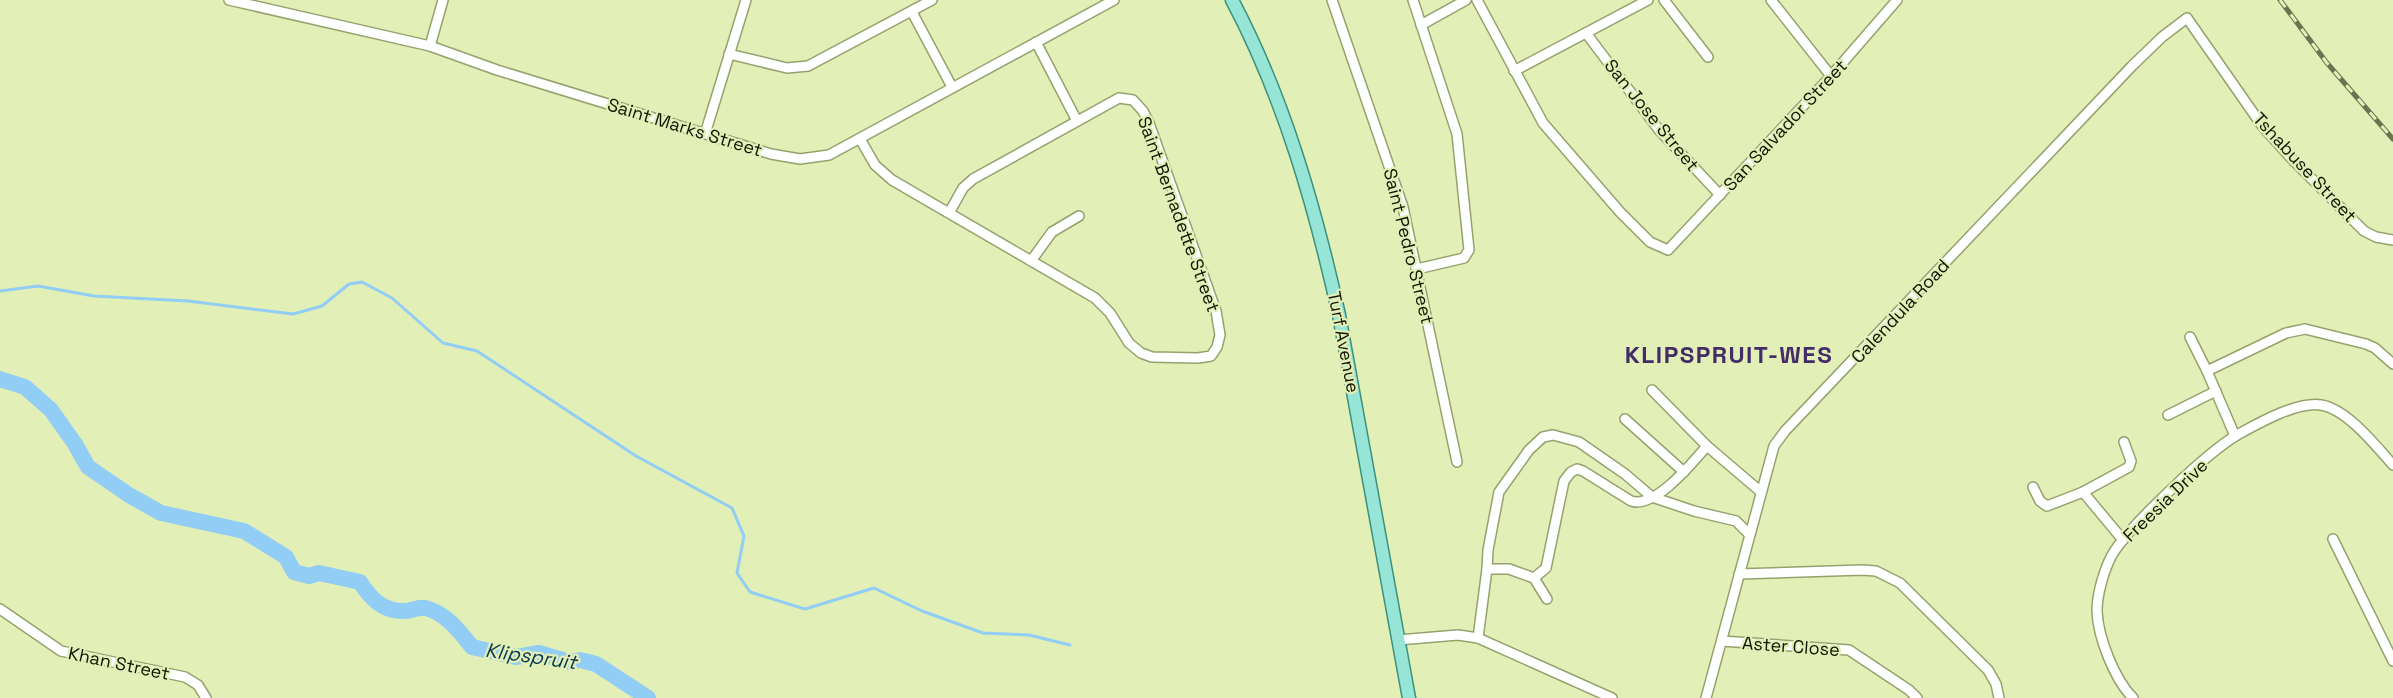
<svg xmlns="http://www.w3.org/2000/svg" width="2393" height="698" viewBox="0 0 2393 698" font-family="'Space Grotesk',sans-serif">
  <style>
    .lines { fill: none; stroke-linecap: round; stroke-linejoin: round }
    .stream { stroke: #92cdf5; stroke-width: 3 }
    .river { stroke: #92cdf5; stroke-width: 16 }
    .minor-casing { stroke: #96a26d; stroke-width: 12 }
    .major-casing { stroke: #3b917b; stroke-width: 15 }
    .minor { stroke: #fff; stroke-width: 9 }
    .major { stroke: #97e5d7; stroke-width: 12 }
    .rail-casing { stroke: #6c7350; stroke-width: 5 }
    .rail { stroke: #e2efb7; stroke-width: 3; stroke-dasharray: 9; stroke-linecap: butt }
    .labels { text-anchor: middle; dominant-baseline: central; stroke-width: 4.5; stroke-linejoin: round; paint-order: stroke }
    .street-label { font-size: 18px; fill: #111502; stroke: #e2efb7 }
    .water-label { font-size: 20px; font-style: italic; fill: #083852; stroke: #e2efb7 }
    .district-label { font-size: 24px; font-weight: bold; letter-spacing: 1.5px; fill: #432c67; stroke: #e2efb7 }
  </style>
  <rect width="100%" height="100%" fill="#e2efb7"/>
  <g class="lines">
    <!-- stream -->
    <path class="stream" d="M0 291 38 286 94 296 188 301 293 314 322 306 349 284 362 282 392 298 443 343 477 351 636 456 732 508 744 536 737 573 750 592 805 609 874 588 922 611 983 633 1029 635 1070 645"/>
    <!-- river -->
    <path class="river" d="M0 379 25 387 51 410 75 444 88 467 129 495 161 513 244 531 286 557 294 572 309 576 319 573 360 582C371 599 383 612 406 611 412 610 419 607 425 608 445 612 460 632 472 647L516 657 539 653 569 662 580 660 596 664 648 698"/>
    <!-- minor casing -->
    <g class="minor-casing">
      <g id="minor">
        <path d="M229 0 430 46 497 70 771 154 800 159 829 155 1114 0"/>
        <path d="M1332 0 1403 207 1457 462"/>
        <path d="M1413 0 1457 134 1469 250 1464 258 1417 269"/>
        <path d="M1477 0 1543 123 1620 212 1650 242 1668 250 1831 76 1897 0"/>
        <path d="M1664 0 1708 57"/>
        <path d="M1771 0 1831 76"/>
        <path d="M912 12 952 87"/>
        <path d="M1421 25 1466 0"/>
        <path d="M1586 33 1659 130 1720 195"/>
        <path d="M1036 42 1077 121"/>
        <path d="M430 46 443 0"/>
        <path d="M729 54 787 68 808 66 932 0"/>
        <path d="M1514 71 1648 0"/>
        <path d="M705 134 746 0"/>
        <path d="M860 139 875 165 892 180 1095 298 1110 313 1129 343 1141 353 1152 357 1198 358 1211 356 1217 347 1220 335 1216 311 1149 123 1143 111 1133 100 1119 98 973 179 963 188 949 213"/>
        <path d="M1031 261 1052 232 1079 216"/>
        <path d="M2190 337 2207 371 2235 436"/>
        <path d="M2207 371 2286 333 2305 329 2366 344 2375 348 2393 364"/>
        <path d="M1652 390 1707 446 1761 492"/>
        <path d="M2168 415 2216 391"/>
        <path d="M1625 419 1684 472"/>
        <path d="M2033 487 2040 501 2047 506 2083 492 2129 467 2131 461 2124 442"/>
        <path d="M2083 492 2123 540"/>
        <path d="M2333 539 2393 661"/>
        <path d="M1487 569 1488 550 1499 492 1529 450 1543 437 1553 435 1579 442 1625 474 1652 497 1694 511 1736 521 1749 534"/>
        <path d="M1739 574 1862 570 1876 571 1900 583 1988 670 1996 684 1999 698"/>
        <path d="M1534 578 1547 599"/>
        <path d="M0 609 61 651 185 677 198 685 206 698"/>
        <path d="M1478 638 1487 569H1509L1534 578 1546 568 1564 481 1571 472 1577 469 1583 471 1631 501C1655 509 1692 463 1707 446"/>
        <path d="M1398 640 1458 635 1478 638 1612 698"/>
        <path d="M1722 641 1849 650 1909 690 1917 698"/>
        <path d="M1706 698 1774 446 1785 431 2132 66 2162 37 2187 18 2263 127 2292 159 2364 231 2376 237 2393 240"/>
        <path d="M2133 698C2115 680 2098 638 2097 611 2097 594 2104 570 2112 555 2129 526 2208 452 2237 435 2257 424 2297 401 2321 405 2347 409 2376 446 2393 465"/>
      </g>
    </g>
    <!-- major casing -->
    <g class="major-casing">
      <path id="major" d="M1232 0C1284 98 1315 207 1339 315L1409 698"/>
    </g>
    <!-- minor -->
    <use href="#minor" class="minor"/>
    <!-- major -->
    <use href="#major" class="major"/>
    <!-- rail casing -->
    <g class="rail-casing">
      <path id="rail" d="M2280 0 2327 63 2393 139"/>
    </g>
    <!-- rail -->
    <use href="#rail" class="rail"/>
  </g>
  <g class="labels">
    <!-- street labels -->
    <g class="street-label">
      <text transform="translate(1652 115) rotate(51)">San Jose Street</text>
      <text transform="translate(1785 125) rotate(-47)">San Salvador Street</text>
      <text transform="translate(685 127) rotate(17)">Saint Marks Street</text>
      <text transform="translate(2305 167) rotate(47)">Tshabuse Street</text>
      <text transform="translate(1179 214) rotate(70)">Saint Bernadette Street</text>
      <text transform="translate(1409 246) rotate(76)">Saint Pedro Street</text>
      <text transform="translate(1900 311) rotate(-47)">Calendula Road</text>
      <text transform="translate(1344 342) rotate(79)">Turf Avenue</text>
      <text transform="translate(2165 500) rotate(-44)">Freesia Drive</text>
      <text transform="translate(1791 646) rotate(4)">Aster Close</text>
      <text transform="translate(119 663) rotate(12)">Khan Street</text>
    </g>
    <!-- water labels -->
    <g class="water-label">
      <text transform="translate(531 656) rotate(8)">Klipspruit</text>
    </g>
    <!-- district labels -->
    <g class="district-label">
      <text x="1729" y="354">KLIPSPRUIT-WES</text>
    </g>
  </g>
</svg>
